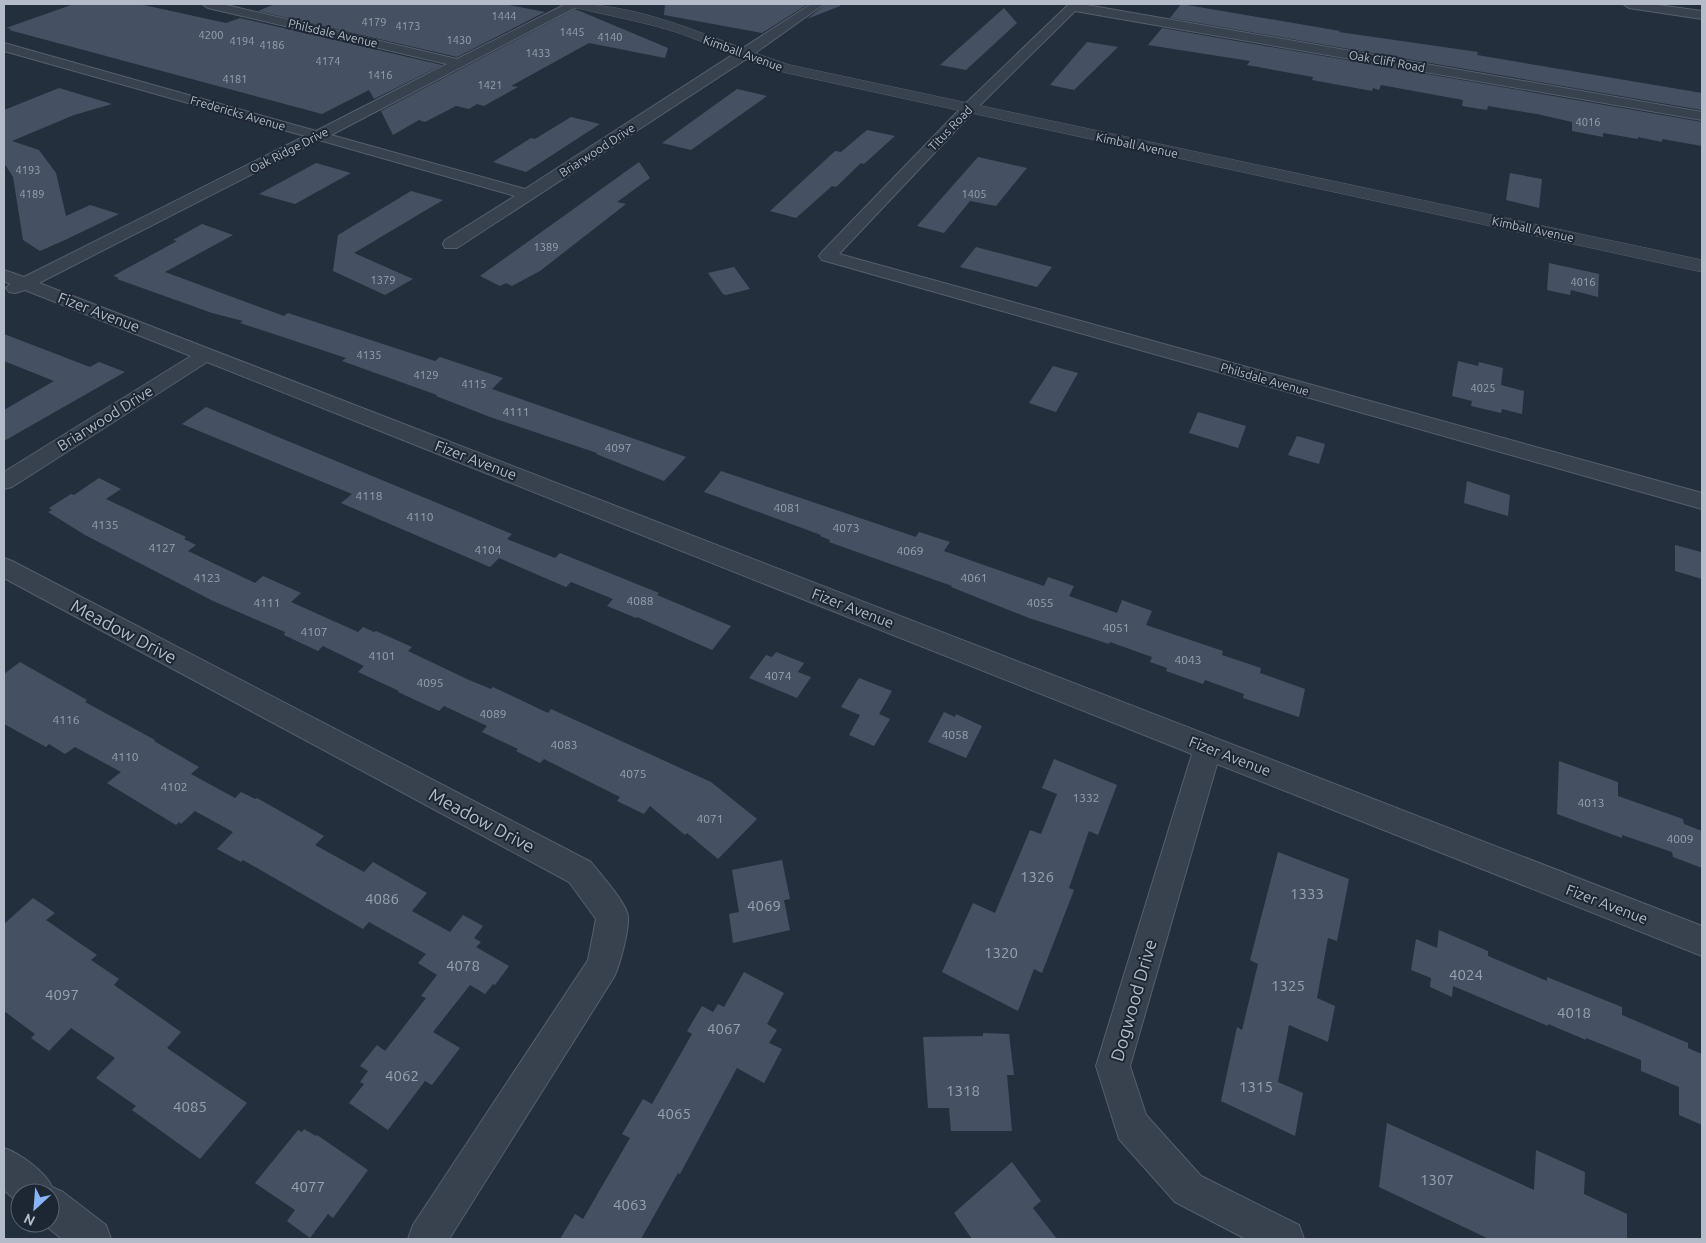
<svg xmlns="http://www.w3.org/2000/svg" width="1706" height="1243" viewBox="0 0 1706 1243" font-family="Ubuntu,sans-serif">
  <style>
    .building { fill: #455162 }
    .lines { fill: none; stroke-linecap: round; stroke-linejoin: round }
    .minor-casing { stroke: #565f6c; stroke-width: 2 }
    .tertiary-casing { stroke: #565f6c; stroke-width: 1 }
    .minor { fill: #38414e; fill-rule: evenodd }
    .tertiary { fill: #38414e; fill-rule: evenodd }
    .labels { text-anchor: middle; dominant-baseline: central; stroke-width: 4; stroke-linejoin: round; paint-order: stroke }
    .far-number-label { font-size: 11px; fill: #98a1af }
    .far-street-label { font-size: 12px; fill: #b4bcc9; stroke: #1d2633 }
    .number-label { font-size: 12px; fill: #98a1af }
    .street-label { font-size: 15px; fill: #b4bcc9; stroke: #1d2633 }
    .near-number-label { font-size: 15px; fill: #98a1af }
    .near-street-label { font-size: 18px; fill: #b4bcc9; stroke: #1d2633 }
  </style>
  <rect width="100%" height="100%" fill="#242f3e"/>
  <!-- building -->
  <g class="building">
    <path d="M74 4H139L226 23 240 18 442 65 374 99 369 90 322 114 9 30 12 29 6 28Z"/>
    <path d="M275 4H504L545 12 457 57 258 11Z"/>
    <path d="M665 4H808L762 33 664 15Z"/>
    <path d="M826 4H840V6L807 19Z"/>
    <path d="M1181 4 1340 31 1339 32 1478 52 1477 55 1702 93V110L1170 18Z"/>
    <path d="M1004 8 1017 23 966 70 940 65Z"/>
    <path d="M575 9 668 48 665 58 589 43 511 86 518 87 484 106 477 104 469 109 456 106 425 122 419 120 393 135 381 111Z"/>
    <path d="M1162 28 1702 122V146L1662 139V142L1638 137V139L1603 133V137L1572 131V122L1537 114 1488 106 1487 110 1462 106 1463 100 1381 85 1379 90 1373 88 1372 91 1312 80 1313 77 1247 65 1250 61 1148 45Z"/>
    <path d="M1087 42 1118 47 1074 90 1050 85Z"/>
    <path d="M59 88 112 104 74 115 12 141 39 150 56 173 66 216 90 205 119 214 67 239 40 251 23 240 13 177 4 163V110Z"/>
    <path d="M737 89 767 96 691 150 662 143Z"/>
    <path d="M571 117 600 124 526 172 493 162 531 138 535 139Z"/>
    <path d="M867 130 895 136 864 164 861 163 836 187 832 186 796 218 770 211 835 151 841 152Z"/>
    <path d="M978 157 1027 168 996 206 970 201 944 233 917 226Z"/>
    <path d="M639 162 650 178 617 202 626 204 540 271 512 286 506 283 500 286 480 276Z"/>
    <path d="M316 163 351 173 295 204 259 194Z"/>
    <path d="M1510 173 1542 179 1539 208 1506 200Z"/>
    <path d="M411 191 443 200 354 253 413 279 385 295 333 271 338 235Z"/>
    <path d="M202 224 233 235 165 272 284 316 288 313 435 361 440 357 503 378 492 389 686 457 664 481 596 454 597 453 490 417 436 396 437 395 342 361 346 358 240 323 243 321 212 313 117 279 119 278 113 276 177 241 173 240Z"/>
    <path d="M976 247 1052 267 1037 287 960 267Z"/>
    <path d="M1549 263 1599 274 1598 297 1571 290 1570 295 1547 290Z"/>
    <path d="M734 267 750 289 726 295 723 294 708 273Z"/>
    <path d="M4 334 90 367 99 362 125 372 4 441V410L54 381 4 361Z"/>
    <path d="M1458 361 1478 366 1479 362 1503 368 1501 385 1524 391 1522 414 1502 409 1501 413 1471 406 1472 401 1452 396Z"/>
    <path d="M1053 366 1078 373 1056 412 1029 403Z"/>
    <path d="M206 407 512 534 507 539 555 558 560 553 659 593 657 595 731 626 712 650 637 617 636 618 607 606 613 599 571 582 566 587 499 558 490 567 341 503 352 494 182 424Z"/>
    <path d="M1198 412 1246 426 1238 448 1189 433Z"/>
    <path d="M1297 436 1325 444 1319 464 1288 455Z"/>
    <path d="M721 471 916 537 919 532 950 542 944 551 1044 586 1048 577 1074 586 1069 596 1117 613 1122 600 1152 611 1146 625 1223 651 1222 655 1261 668 1260 673 1305 689 1299 717 1243 698 1244 694 1205 680 1203 684 1166 671 1167 668 1150 662 1152 657 1110 642 1109 644 1029 618 951 587 952 586 829 542 830 540 820 536 821 535 704 492Z"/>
    <path d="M99 478 121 489 106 499 186 537 184 539 196 545 188 551 255 583 263 576 301 593 291 602 358 632 363 627 374 632 376 631 412 647 408 651 469 680 491 689 493 687 548 713 551 709 711 782 757 819 718 859 687 833 685 835 650 806 644 814 617 801 620 797 544 759 540 763 516 751 518 749 482 732 487 726 444 706 439 711 398 692 399 691 358 672 364 666 323 646 318 651 284 635 285 632 213 601 85 535 48 512 52 510 49 508 71 494 74 495Z"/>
    <path d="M1467 481 1510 495 1508 516 1464 503Z"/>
    <path d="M1675 545 1701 552 1702 579 1675 571Z"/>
    <path d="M776 652 804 663 798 672 811 677 797 698 749 678 766 655 772 657Z"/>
    <path d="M20 662 87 700 85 702 155 740 154 741 199 767 191 774 235 798 241 792 255 799 257 798 324 836 315 845 364 872 373 862 427 893 412 911 450 932 463 915 483 926 474 938 481 942 476 947 509 966 495 985 493 984 485 994 470 985 433 1032 460 1048 432 1085 425 1081 388 1130 349 1103 364 1084 360 1082 368 1071 360 1066 377 1045 385 1051 426 998 421 996 437 975 418 963 426 954 369 922 363 929 243 860 241 862 217 849 233 832 195 811 181 824 179 822 176 825 107 783 121 772 75 747 65 754 49 744 46 747 4 724V674Z"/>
    <path d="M859 678 892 691 879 714 890 719 874 746 849 735 860 715 841 707Z"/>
    <path d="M944 712 955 717 956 714 982 726 966 758 928 742Z"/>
    <path d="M1054 759 1117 785 1098 835 1089 831 1069 888 1074 890 1042 973 1034 969 1018 1011 942 972 973 903 995 913 1030 830 1041 834 1057 794 1042 788Z"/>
    <path d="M1559 761 1618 782V796L1683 819 1684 824 1702 831V868L1673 857 1672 852 1622 835V838L1557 814Z"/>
    <path d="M1278 852 1349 879 1337 941 1328 938 1317 998 1335 1006 1328 1042 1289 1025 1278 1082 1303 1093 1295 1136 1221 1101 1237 1027 1242 1030 1258 964 1250 960Z"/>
    <path d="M782 860 790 899 784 900 790 930 733 943 729 914 739 912 732 870Z"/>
    <path d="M33 898 55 913 46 920 97 955 91 960 119 979 114 985 181 1032 167 1048 247 1103 200 1159 132 1110 136 1106 96 1078 115 1058 71 1028 49 1051 31 1038 35 1034 4 1011V924Z"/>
    <path d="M1439 930 1488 951V956L1547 981V977L1622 1007V1015L1688 1043V1048L1702 1054V1125L1679 1115V1087L1641 1071V1060L1586 1038V1040L1548 1024V1026L1453 986 1452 997 1430 987 1431 978 1411 970 1416 939 1437 948Z"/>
    <path d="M744 972 784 993 767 1024 777 1030 769 1043 782 1049 764 1083 737 1068 680 1174 678 1173 641 1239H560L575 1214 583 1219 630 1138 622 1134 643 1099 652 1104 692 1034 687 1031 702 1006 713 1012 718 1004 724 1007Z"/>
    <path d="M983 1033 1009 1034 1014 1075H1007L1012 1131H951L949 1108H928L923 1037 983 1036Z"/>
    <path d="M1387 1123 1534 1190 1536 1150 1585 1172 1584 1194 1627 1214V1239H1489L1379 1187Z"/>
    <path d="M304 1129 316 1136 317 1135 368 1170 333 1218 328 1214 310 1238 287 1221 295 1210 255 1183 298 1130 302 1132Z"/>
    <path d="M1012 1162 1041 1201 1033 1208 1057 1239H972L954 1213Z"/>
  </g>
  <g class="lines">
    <!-- minor casing -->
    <g class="minor-casing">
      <g id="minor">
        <path d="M202 4H222L457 59 566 4H580L578 6 331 135 525 189 811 4H824L748 58 457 248H445L443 244 445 240 515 196 319 140 39 283 1702 926V956L1217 764 1130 1066 1146 1115 1201 1176 1299 1225 1304 1239H1246L1175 1202 1119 1139 1096 1066 1192 754 207 362 12 487 4 489V472L191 356 25 290 15 293 9 292 6 288 10 284 4 281V270L24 277 305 136 4 51V43L316 131 447 64 208 8Z"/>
        <path d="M1069 4H1081L1702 112V120L1075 11 973 112 839 254 1702 493V509L822 260 819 256 822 252 963 106Z"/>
        <path d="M1623 4H1651L1702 11V19L1629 8Z"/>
        <path d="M4 558 12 561 591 862C600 874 627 903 628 917 629 930 620 965 614 977L449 1239H408L413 1225 588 960 596 919 569 882 4 578Z"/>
        <path d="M4 1148C19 1153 46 1172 52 1187L63 1192 106 1225 111 1239H62L42 1223H50V1193H20V1204L4 1190Z"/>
      </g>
    </g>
    <!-- tertiary casing -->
    <g class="tertiary-casing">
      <path id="tertiary" d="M572 4C649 4 719 43 790 65L1702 260V272L787 73C750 64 717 47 682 34 646 22 610 16 573 7Z"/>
    </g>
    <!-- minor -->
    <use href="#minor" class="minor"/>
    <!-- tertiary -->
    <use href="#tertiary" class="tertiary"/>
  </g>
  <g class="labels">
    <!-- far-number labels -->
    <g class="far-number-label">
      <text x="504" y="16">1444</text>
      <text x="374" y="22">4179</text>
      <text x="408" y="26">4173</text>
      <text x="572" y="32">1445</text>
      <text x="211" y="35">4200</text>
      <text x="610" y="37">4140</text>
      <text x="459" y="40">1430</text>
      <text x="242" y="41">4194</text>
      <text x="272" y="45">4186</text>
      <text x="538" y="53">1433</text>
      <text x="328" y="61">4174</text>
      <text x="380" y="75">1416</text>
      <text x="235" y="79">4181</text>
      <text x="490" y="85">1421</text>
      <text x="1588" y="122">4016</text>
      <text x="28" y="170">4193</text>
      <text x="32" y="194">4189</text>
      <text x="974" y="194">1405</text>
      <text x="546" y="247">1389</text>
      <text x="383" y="280">1379</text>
      <text x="1583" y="282">4016</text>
      <text x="369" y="355">4135</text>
      <text x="426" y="375">4129</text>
      <text x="474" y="384">4115</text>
      <text x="1483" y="388">4025</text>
    </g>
    <!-- far-street labels -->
    <g class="far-street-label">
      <text transform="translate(333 33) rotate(13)">Philsdale Avenue</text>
      <text transform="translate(743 53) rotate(20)">Kimball Avenue</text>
      <text transform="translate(1387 61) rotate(10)">Oak Cliff Road</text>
      <text transform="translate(238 113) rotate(16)">Fredericks Avenue</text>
      <text transform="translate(950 128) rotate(-46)">Titus Road</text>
      <text transform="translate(1137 145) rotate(12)">Kimball Avenue</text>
      <text transform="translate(289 150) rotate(-27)">Oak Ridge Drive</text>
      <text transform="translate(597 150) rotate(-33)">Briarwood Drive</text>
      <text transform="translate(1533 229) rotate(12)">Kimball Avenue</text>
      <text transform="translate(1265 379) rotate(16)">Philsdale Avenue</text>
    </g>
    <!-- number labels -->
    <g class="number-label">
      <text x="516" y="411">4111</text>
      <text x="618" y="447">4097</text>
      <text x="369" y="495">4118</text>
      <text x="787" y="507">4081</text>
      <text x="420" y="516">4110</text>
      <text x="105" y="524">4135</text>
      <text x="846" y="527">4073</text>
      <text x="162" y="547">4127</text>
      <text x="488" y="549">4104</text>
      <text x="910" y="550">4069</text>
      <text x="207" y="577">4123</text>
      <text x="974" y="577">4061</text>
      <text x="640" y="600">4088</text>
      <text x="267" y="602">4111</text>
      <text x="1040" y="602">4055</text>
      <text x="1116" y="627">4051</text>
      <text x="314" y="631">4107</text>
      <text x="382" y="655">4101</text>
      <text x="1188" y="659">4043</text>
      <text x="778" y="675">4074</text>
      <text x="430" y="682">4095</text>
      <text x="493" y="713">4089</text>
      <text x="66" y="719">4116</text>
      <text x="955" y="734">4058</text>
      <text x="564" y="744">4083</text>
      <text x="125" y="756">4110</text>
      <text x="633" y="773">4075</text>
      <text x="174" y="786">4102</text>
      <text x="1086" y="797">1332</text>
      <text x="1591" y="802">4013</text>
      <text x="710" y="818">4071</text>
      <text x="1680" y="838">4009</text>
    </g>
    <!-- street labels -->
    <g class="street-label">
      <text transform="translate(99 312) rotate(21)">Fizer Avenue</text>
      <text transform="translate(105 418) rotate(-32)">Briarwood Drive</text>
      <text transform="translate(476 460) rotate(21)">Fizer Avenue</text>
      <text transform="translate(853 608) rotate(21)">Fizer Avenue</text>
      <text transform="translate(1230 756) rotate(21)">Fizer Avenue</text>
      <text transform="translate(1607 904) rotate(21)">Fizer Avenue</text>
    </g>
    <!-- near-number labels -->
    <g class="near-number-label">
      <text x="1037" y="876">1326</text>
      <text x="1307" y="893">1333</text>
      <text x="382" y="898">4086</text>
      <text x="764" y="905">4069</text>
      <text x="1001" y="952">1320</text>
      <text x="463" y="965">4078</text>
      <text x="1466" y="974">4024</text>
      <text x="1288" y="985">1325</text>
      <text x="62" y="994">4097</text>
      <text x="1574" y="1012">4018</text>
      <text x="724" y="1028">4067</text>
      <text x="402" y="1075">4062</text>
      <text x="1256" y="1086">1315</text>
      <text x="963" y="1090">1318</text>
      <text x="190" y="1106">4085</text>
      <text x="674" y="1113">4065</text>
      <text x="1437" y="1179">1307</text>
      <text x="308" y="1186">4077</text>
      <text x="630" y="1204">4063</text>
    </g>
    <!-- near-street labels -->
    <g class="near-street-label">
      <text transform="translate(124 631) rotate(28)">Meadow Drive</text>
      <text transform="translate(482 820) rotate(28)">Meadow Drive</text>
      <text transform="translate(1133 1000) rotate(-74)">Dogwood Drive</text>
    </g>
  </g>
  <!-- border -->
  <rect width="1706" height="1243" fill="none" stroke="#b4bcc9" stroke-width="10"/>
  <!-- north arrow -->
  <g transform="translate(35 1208) rotate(206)"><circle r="24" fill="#1d2633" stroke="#59626f"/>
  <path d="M0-4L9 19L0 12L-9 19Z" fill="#8ab4f8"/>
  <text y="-8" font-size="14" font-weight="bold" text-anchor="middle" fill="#b4bcc9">N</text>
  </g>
</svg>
